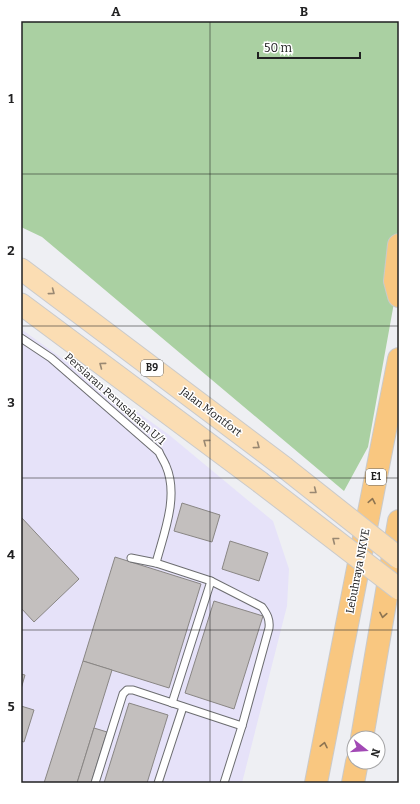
<svg xmlns="http://www.w3.org/2000/svg" width="420" height="804" viewBox="0 0 420 804" font-family="Bitter,serif">
  <style>
    .education { fill: #e6e2f9 }
    .green { fill: #aad0a2 }
    .building { fill: #c3bfbe; stroke: #898684 }
    .lines { fill: none; stroke-linecap: round; stroke-linejoin: round }
    .lane-casing { stroke: #6c6d70; stroke-width: 9 }
    .primary-casing { stroke: #cacaca; stroke-width: 23 }
    .highway-casing { stroke: #cacaca; stroke-width: 24 }
    .lane { stroke: #fff; stroke-width: 7 }
    .primary { stroke: #fbddb3; stroke-width: 21 }
    .highway { stroke: #f9c780; stroke-width: 22 }
    .primary-bridge-casing { stroke: #cacaca; stroke-width: 23; stroke-linecap: butt }
    .primary-bridge { stroke: #fbddb3; stroke-width: 21 }
    .oneway { stroke: #998872 }
    .oneway2 { stroke: #8d7451 }
    .grid { fill: none; stroke: #212122; stroke-width: 1; stroke-opacity: 0.55 }
    .labels { text-anchor: middle; dominant-baseline: central; stroke-width: 3; stroke-linejoin: round; paint-order: stroke }
    .shield { fill: #fff; stroke: #646464; stroke-width: 1 }
    .shield-label { font-size: 10px; font-weight: bold; fill: #212122 }
    .street-label { font-size: 11px; fill: #212122; stroke: #fff }
    .neatline { fill: none; stroke: #212122; stroke-width: 1.5 }
    .grid-label { font-size: 13px; text-anchor: middle; font-weight: bold; fill: #212122 }
  </style>
  <rect width="100%" height="100%" fill="#eeeff3"/>
  <!-- education -->
  <path class="education" d="M21 329 168 434 273 521 289 569 287 606 242 783H21Z"/>
  <!-- green -->
  <path class="green" d="M21 21H399V275L368 447 344 491 42 237 21 227Z"/>
  <!-- building -->
  <g class="building">
    <path d="M182 503 220 515 212 542 174 531Z"/>
    <path d="M21 517 79 579 34 622 21 608Z"/>
    <path d="M230 541 268 553 259 581 222 569Z"/>
    <path d="M115 557 201 584 169 688 83 661Z"/>
    <path d="M214 601 263 616 234 709 185 693Z"/>
    <path d="M83 661 112 670 77 783H44Z"/>
    <path d="M21 674 25 675 21 689Z"/>
    <path d="M129 703 168 715 147 783H104Z"/>
    <path d="M21 706 34 710 24 742 21 741Z"/>
    <path d="M94 728 107 732 91 783H77Z"/>
  </g>
  <g class="lines">
    <!-- lane casing -->
    <g class="lane-casing">
      <g id="lane">
        <path d="M21 338 51 358 159 452C161 457 164 461 166 466 179 496 164 533 156 563"/>
        <path d="M131 558 156 563 211 581 262 607C267 614 270 619 269 628L242 726 224 783"/>
        <path d="M172 703 211 581"/>
        <path d="M95 783 123 694 127 690H133L242 726"/>
        <path d="M158 783 183 707"/>
      </g>
    </g>
    <!-- primary casing -->
    <g class="primary-casing">
      <g id="primary">
        <path d="M21 269 284 467"/>
        <path d="M21 304 260 482"/>
      </g>
    </g>
    <!-- highway casing -->
    <g class="highway-casing">
      <g id="highway">
        <path d="M399 245 395 281 399 296"/>
        <path d="M362 738 399 521"/>
        <path d="M316 783 399 359"/>
        <path d="M353 783 357 762"/>
      </g>
    </g>
    <!-- lane -->
    <use href="#lane" class="lane"/>
    <!-- primary -->
    <use href="#primary" class="primary"/>
    <!-- highway -->
    <use href="#highway" class="highway"/>
    <!-- primary-bridge casing -->
    <g class="primary-bridge-casing">
      <g id="primary-bridge">
        <path d="M284 467 399 558"/>
        <path d="M260 482 399 589"/>
      </g>
    </g>
    <!-- primary-bridge -->
    <use href="#primary-bridge" class="primary-bridge"/>
  </g>
  <!-- one-way arrows -->
  <defs><path id="oneway-chevron" d="M-2-3.5L2.5 0L-2 3.5" fill="none" stroke-width="1.6" stroke-linecap="round" stroke-linejoin="round"/></defs>
  <g class="oneway">
    <use href="#oneway-chevron" transform="translate(52 292) rotate(37)"/>
    <use href="#oneway-chevron" transform="translate(102 365) rotate(-143)"/>
    <use href="#oneway-chevron" transform="translate(206 442) rotate(-143)"/>
    <use href="#oneway-chevron" transform="translate(257 446) rotate(37)"/>
    <use href="#oneway-chevron" transform="translate(314 491) rotate(38)"/>
    <use href="#oneway-chevron" transform="translate(335 540) rotate(-142)"/>
  </g>
  <g class="oneway2">
    <use href="#oneway-chevron" transform="translate(372 501) rotate(-79)"/>
    <use href="#oneway-chevron" transform="translate(383 615) rotate(100)"/>
    <use href="#oneway-chevron" transform="translate(324 745) rotate(-78)"/>
  </g>
  <!-- grid -->
  <path class="grid" d="M210 21V783M21 174H399M21 326H399M21 478H399M21 630H399"/>
  <g class="labels">
    <!-- shield labels -->
    <g class="shield">
      <rect x="141" y="360" width="22" height="16" rx="3"/>
      <rect x="366" y="469" width="20" height="16" rx="3"/>
    </g>
    <g class="shield-label">
      <text x="152" y="368">B9</text>
      <text x="376" y="477">E1</text>
    </g>
    <!-- street labels -->
    <g class="street-label">
      <text transform="translate(115 399) rotate(42)">Persiaran Perusahaan U/1</text>
      <text transform="translate(211 412) rotate(37)">Jalan Montfort</text>
      <text transform="translate(358 571) rotate(-79)">Lebuhraya NKVE</text>
    </g>
  </g>
  <!-- border -->
  <rect width="420" height="804" fill="none" stroke="#ffffff" stroke-width="44"/>
  <!-- north arrow -->
  <g transform="translate(366 750) rotate(107)"><circle r="19" fill="#ffffff" stroke="#a6a6a7"/>
  <path d="M0-3L7 15L0 10L-7 15Z" fill="#a249b5"/>
  <text y="-6" font-size="11" font-weight="bold" text-anchor="middle" fill="#212122">N</text>
  </g>
  <!-- scale -->
  <path d="M258 52v6h102v-6" fill="none" stroke="#212122" stroke-width="2"/>
  <text x="264" y="52" font-size="12" fill="#212122" stroke="#ffffff" stroke-width="3" paint-order="stroke">50 m</text>
  <rect x="22" y="22" width="376" height="760" class="neatline"/>
  <g class="grid-label">
    <text x="116" y="16">A</text>
    <text x="304" y="16">B</text>
    <text x="11" y="103">1</text>
    <text x="11" y="255">2</text>
    <text x="11" y="407">3</text>
    <text x="11" y="559">4</text>
    <text x="11" y="711">5</text>
  </g>
</svg>
